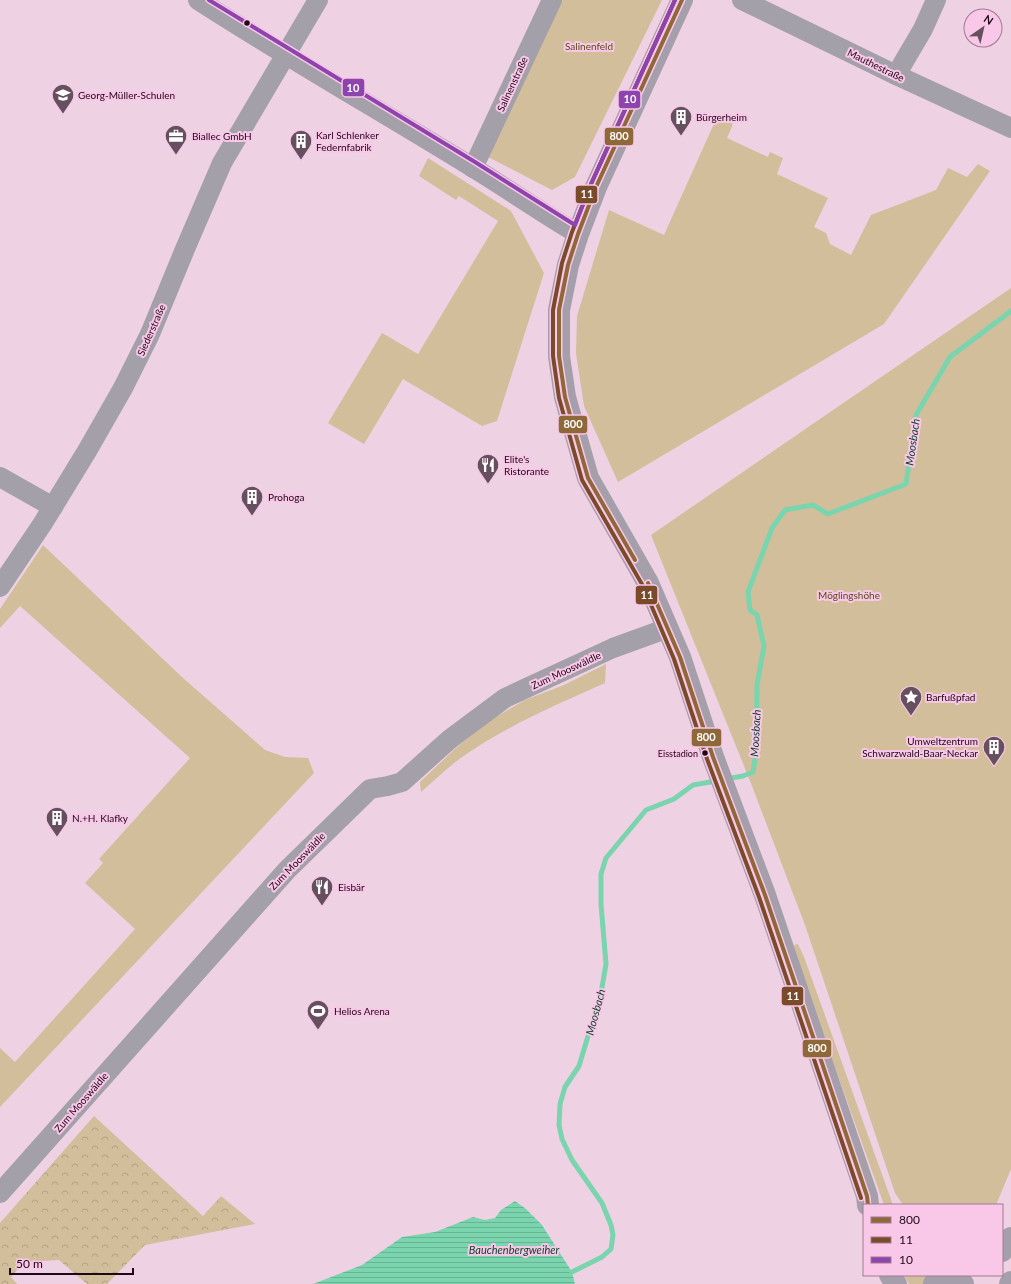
<svg xmlns="http://www.w3.org/2000/svg" width="1011" height="1284" viewBox="0 0 1011 1284" font-family="Lato,sans-serif">
  <style>
    .green { fill: #d2be9a }
    .forest { fill: url(#forest-crowns) }
    .water { fill: url(#water-rules) }
    .lines { fill: none; stroke-linecap: round; stroke-linejoin: round }
    .stream { stroke: #7ad4ad; stroke-width: 5 }
    .street { stroke: #a3a0aa; stroke-width: 20 }
    .secondary { stroke: #a59eab; stroke-width: 22 }
    .bus-1-casing { stroke: #f9c7e7; stroke-width: 7 }
    .bus-2-casing { stroke: #f9c7e7; stroke-width: 7 }
    .bus-3-casing { stroke: #f9c7e7; stroke-width: 7 }
    .bus-1 { stroke: #8f683a; stroke-width: 4 }
    .bus-2 { stroke: #7a4b2a; stroke-width: 4 }
    .bus-3 { stroke: #8e44ad; stroke-width: 4 }
    .bus-dot { fill: #1d0817; stroke: #f9c7e7; stroke-width: 1.5 }
    .labels { text-anchor: middle; dominant-baseline: central; stroke-width: 4; stroke-linejoin: round; paint-order: stroke }
    .bus-label { font-size: 9px; fill: #1d0817; stroke: #f9c7e7; text-anchor: end }
    .park-label { font-size: 10px; fill: #564d17; stroke: #f9c7e7 }
    .street-label { font-size: 10px; fill: #1d0817; stroke: #f9c7e7 }
    .poi-label { font-size: 10px; fill: #1d0817; stroke: #f9c7e7; text-anchor: start }
    .water-label { font-size: 11px; font-style: italic; fill: #09442b; stroke: #f9c7e7 }
    .line-badge { stroke: #f9c7e7; stroke-width: 1.5 }
    .badge-label { font-size: 11px; text-anchor: middle; font-weight: bold; fill: #fff }
  </style>
  <defs>
    <pattern id="forest-crowns" width="20" height="18" patternUnits="userSpaceOnUse"><rect width="20" height="18" fill="#d2be9a"/><path d="M2 6a3 3 0 1 1 6 0M12 15a3 3 0 1 1 6 0" fill="none" stroke="#b4a284"/></pattern>
    <pattern id="water-rules" width="6" height="5" patternUnits="userSpaceOnUse"><rect width="6" height="5" fill="#7ad4ad"/><path d="M0 2.5h6" fill="none" stroke="#69b494"/></pattern>
  </defs>
  <rect width="100%" height="100%" fill="#eed2e4"/>
  <!-- green -->
  <g class="green">
    <path d="M562 0H662L575 177 552 190 488 157Z"/>
    <path d="M717 117 733 124 727 138 768 157 770 152 783 158 777 174 828 198 814 227 826 233 830 244 851 255 871 215 936 190 948 168 967 177 978 164 990 171 884 324 618 482 584 406 576 353 577 316 609 210 664 235Z"/>
    <path d="M428 158 511 211 544 273 497 421 482 426 403 379 364 444 328 423 382 333 418 354 498 221 459 196 456 200 419 176Z"/>
    <path d="M1011 288V1169L996 1205H903L895 1193 805 925 752 786 651 535Z"/>
    <path d="M43 545 183 678 265 750 285 757 308 758 314 773 0 1107V1048L15 1062 135 929 85 883 103 863 99 859 190 758 20 606 0 628V609Z"/>
    <path d="M606 664 605 683C558 704 511 724 468 753 451 764 436 779 421 792L420 782 458 746 492 719 525 700 564 685Z"/>
    <path d="M798 944 804 957 893 1205H884L799 966 794 945Z"/>
    <path d="M904 1275H935L923 1284H909Z"/>
  </g>
  <!-- forest -->
  <path class="forest" d="M94 1116 203 1216 221 1196 255 1224 145 1245 107 1284H87L59 1260 24 1262 11 1277 17 1284H0V1223Z"/>
  <!-- water -->
  <path class="water" d="M515 1201 526 1209 542 1225 572 1272 575 1284H313L362 1265 402 1237 435 1232 473 1217 485 1220 495 1218 501 1210Z"/>
  <g class="lines">
    <!-- stream -->
    <g class="stream">
      <path d="M726 779 743 776 753 772 756 753 757 685 764 646 757 615 750 610 748 592 772 528 785 510 813 505 828 514 906 484 916 415 950 357 1011 311"/>
      <path d="M572 1272 602 1257 611 1249 613 1235 611 1225 602 1203 572 1160 562 1139 559 1125 560 1104 565 1087 579 1066 601 993 606 964 601 904V874L606 858 646 810 674 799 693 785 716 781"/>
    </g>
    <!-- street -->
    <g class="street">
      <path d="M198 0C288 58 381 111 472 167 508 189 542 213 578 234"/>
      <path d="M742 0 896 75 1011 128"/>
      <path d="M896 75 923 29 936 0"/>
      <path d="M473 168 552 0"/>
      <path d="M0 477 53 507"/>
      <path d="M0 587 43 523 87 451 123 388 150 334 185 249 222 163 318 0"/>
      <path d="M0 1193 287 870 370 789 388 786 402 782 450 739 505 698 613 648 668 628"/>
    </g>
    <!-- secondary -->
    <g class="secondary">
      <path d="M682 0 596 187 578 234 568 265 559 310V356L565 397 588 478 648 583 680 657 713 757 765 895 867 1196 868 1205"/>
      <path d="M1002 1251 1011 1238"/>
      <path d="M890 1275 896 1284"/>
      <path d="M934 1284C944 1279 953 1279 963 1284"/>
      <path d="M1010 1284 1011 1282"/>
    </g>
    <!-- bus-1 casing -->
    <g class="bus-1-casing">
      <g id="bus-1">
        <path d="M635 560 588 478 565 397 559 356V310L568 265 578 234 596 187 682 0"/>
        <path d="M648 583 680 657 713 757 765 895 867 1196 868 1205"/>
      </g>
    </g>
    <!-- bus-2 casing -->
    <g class="bus-2-casing">
      <path id="bus-2" d="M675 0 591 184 572 232 562 263 553 310V356L559 398 582 480 643 586 674 659 707 759 759 897 861 1198"/>
    </g>
    <!-- bus-3 casing -->
    <g class="bus-3-casing">
      <path id="bus-3" d="M209 0 475 162 575 225 591 184 675 0"/>
    </g>
    <!-- bus-1 -->
    <use href="#bus-1" class="bus-1"/>
    <!-- bus-2 -->
    <use href="#bus-2" class="bus-2"/>
    <!-- bus-3 -->
    <use href="#bus-3" class="bus-3"/>
  </g>
  <!-- icons -->
  <defs>
    <g id="school-pin" transform="scale(1.15)"><path d="M0 17L-7.5 6A9.5 9.5 0 1 1 7.5 6Z" fill="#664f5f" stroke="#f9c7e7"/><path d="M0-5L7-2L0 1L-7-2ZM-4 1L0 2.5L4 1V4Q0 6-4 4Z" fill="#fff"/></g>
    <g id="building-pin" transform="scale(1.15)"><path d="M0 17L-7.5 6A9.5 9.5 0 1 1 7.5 6Z" fill="#664f5f" stroke="#f9c7e7"/><path d="M-4-6H4V6H1V3H-1V6H-4ZM-2.5-4.3h1.7v1.8h-1.7ZM.8-4.3h1.7v1.8H.8ZM-2.5-1h1.7V.8h-1.7ZM.8-1h1.7V.8H.8Z" fill="#fff"/></g>
    <g id="office-pin" transform="scale(1.15)"><path d="M0 17L-7.5 6A9.5 9.5 0 1 1 7.5 6Z" fill="#664f5f" stroke="#f9c7e7"/><path d="M-6-3h4V-5.5h4V-3h4V5H-6ZM-1-4.5V-3h2v-1.5ZM-6 0V1H6V0Z" fill="#fff"/></g>
    <g id="restaurant-pin" transform="scale(1.15)"><path d="M0 17L-7.5 6A9.5 9.5 0 1 1 7.5 6Z" fill="#664f5f" stroke="#f9c7e7"/><path d="M-5-6h1v4h1v-4h1v4h1v-4h1v5L-1.5 .5V6h-2V.5L-5-1ZM5-6V6H3V1.5H1.5Q1.5-4 5-6Z" fill="#fff"/></g>
    <g id="sight-pin" transform="scale(1.15)"><path d="M0 17L-7.5 6A9.5 9.5 0 1 1 7.5 6Z" fill="#664f5f" stroke="#f9c7e7"/><path d="M0-6L1.8-2.2L6-1.7L2.9 1.2L3.7 5.4L0 3.3L-3.7 5.4L-2.9 1.2L-6-1.7L-1.8-2.2Z" fill="#fff"/></g>
    <g id="stadium-pin" transform="scale(1.15)"><path d="M0 17L-7.5 6A9.5 9.5 0 1 1 7.5 6Z" fill="#664f5f" stroke="#f9c7e7"/><path d="M0-5a6.5 5 0 1 0 0 10a6.5 5 0 1 0 0-10ZM-3.5-1.8h7v3.6h-7Z" fill="#fff"/></g>
  </defs>
  <g fill-rule="evenodd">
    <use href="#school-pin" x="63" y="95"/>
    <use href="#building-pin" x="681" y="117"/>
    <use href="#office-pin" x="176" y="136"/>
    <use href="#building-pin" x="301" y="141"/>
    <use href="#restaurant-pin" x="488" y="465"/>
    <use href="#building-pin" x="252" y="497"/>
    <use href="#sight-pin" x="911" y="697"/>
    <use href="#building-pin" x="994" y="747"/>
    <use href="#building-pin" x="57" y="818"/>
    <use href="#restaurant-pin" x="322" y="887"/>
    <use href="#stadium-pin" x="318" y="1011"/>
  </g>
  <!-- markers -->
  <g class="bus-dot">
    <circle cx="247" cy="23" r="3.5"/>
    <circle cx="705" cy="753" r="3.5"/>
  </g>
  <g class="labels">
    <!-- bus labels -->
    <g class="bus-label">
      <text x="698" y="753">Eisstadion</text>
    </g>
    <!-- park labels -->
    <g class="park-label">
      <text x="589" y="46">Salinenfeld</text>
      <text x="849" y="595">Möglingshöhe</text>
    </g>
    <!-- street labels -->
    <g class="street-label">
      <text transform="translate(876 65) rotate(26)">Mauthestraße</text>
      <text transform="translate(512 84) rotate(-65)">Salinenstraße</text>
      <text transform="translate(151 330) rotate(-66)">Siederstraße</text>
      <text transform="translate(566 670) rotate(-25)">Zum Mooswäldle</text>
      <text transform="translate(297 861) rotate(-46)">Zum Mooswäldle</text>
      <text transform="translate(81 1102) rotate(-49)">Zum Mooswäldle</text>
    </g>
    <!-- poi labels -->
    <g class="poi-label">
      <text x="78" y="95">Georg-Müller-Schulen</text>
      <text x="696" y="117">Bürgerheim</text>
      <text x="316" y="135">Karl Schlenker<tspan x="316" dy="12">Federnfabrik</tspan></text>
      <text x="192" y="136">Biallec GmbH</text>
      <text x="504" y="459">Elite's<tspan x="504" dy="12">Ristorante</tspan></text>
      <text x="268" y="497">Prohoga</text>
      <text x="926" y="697">Barfußpfad</text>
      <text x="978" y="741" text-anchor="end">Umweltzentrum<tspan x="978" dy="12">Schwarzwald-Baar-Neckar</tspan></text>
      <text x="72" y="818">N.+H. Klafky</text>
      <text x="338" y="887">Eisbär</text>
      <text x="334" y="1011">Helios Arena</text>
    </g>
    <!-- water labels -->
    <g class="water-label">
      <text transform="translate(912 442) rotate(-82)">Moosbach</text>
      <text transform="translate(755 733) rotate(-87)">Moosbach</text>
      <text transform="translate(595 1012) rotate(-75)">Moosbach</text>
      <text x="514" y="1249">Bauchenbergweiher</text>
    </g>
  </g>
  <g class="line-badge">
    <rect x="342" y="78" width="23" height="19" rx="4" fill="#8e44ad"/>
    <rect x="618" y="90" width="23" height="19" rx="4" fill="#8e44ad"/>
    <rect x="604" y="127" width="30" height="19" rx="4" fill="#8f683a"/>
    <rect x="575" y="185" width="23" height="19" rx="4" fill="#7a4b2a"/>
    <rect x="558" y="415" width="30" height="19" rx="4" fill="#8f683a"/>
    <rect x="635" y="585" width="23" height="20" rx="4" fill="#7a4b2a"/>
    <rect x="691" y="728" width="31" height="19" rx="4" fill="#8f683a"/>
    <rect x="781" y="986" width="23" height="20" rx="4" fill="#7a4b2a"/>
    <rect x="802" y="1039" width="30" height="19" rx="4" fill="#8f683a"/>
  </g>
  <g class="badge-label">
    <text x="353" y="92">10</text>
    <text x="630" y="103">10</text>
    <text x="619" y="140">800</text>
    <text x="587" y="198">11</text>
    <text x="573" y="428">800</text>
    <text x="647" y="599">11</text>
    <text x="706" y="741">800</text>
    <text x="793" y="1000">11</text>
    <text x="817" y="1052">800</text>
  </g>
  <!-- legend -->
  <rect x="863" y="1204" width="140" height="72" fill="#f9c7e7" stroke="#a17b94"/>
  <rect x="871" y="1217" width="20" height="6" fill="#8f683a" stroke="#a17b94"/>
  <text x="899" y="1224" font-size="12" fill="#1d0817">800</text>
  <rect x="871" y="1237" width="20" height="6" fill="#7a4b2a" stroke="#a17b94"/>
  <text x="899" y="1244" font-size="12" fill="#1d0817">11</text>
  <rect x="871" y="1257" width="20" height="6" fill="#8e44ad" stroke="#a17b94"/>
  <text x="899" y="1264" font-size="12" fill="#1d0817">10</text>
  <!-- north arrow -->
  <g transform="translate(983 28) rotate(34)"><circle r="19" fill="#f9c7e7" stroke="#a17b94"/>
  <path d="M0-3L7 15L0 10L-7 15Z" fill="#664f5f"/>
  <text y="-6" font-size="11" font-weight="bold" text-anchor="middle" fill="#1d0817">N</text>
  </g>
  <!-- scale -->
  <path d="M10 1268v6h123v-6" fill="none" stroke="#1d0817" stroke-width="2"/>
  <text x="16" y="1268" font-size="12" fill="#1d0817" stroke="#f9c7e7" stroke-width="3" paint-order="stroke">50 m</text>
</svg>
